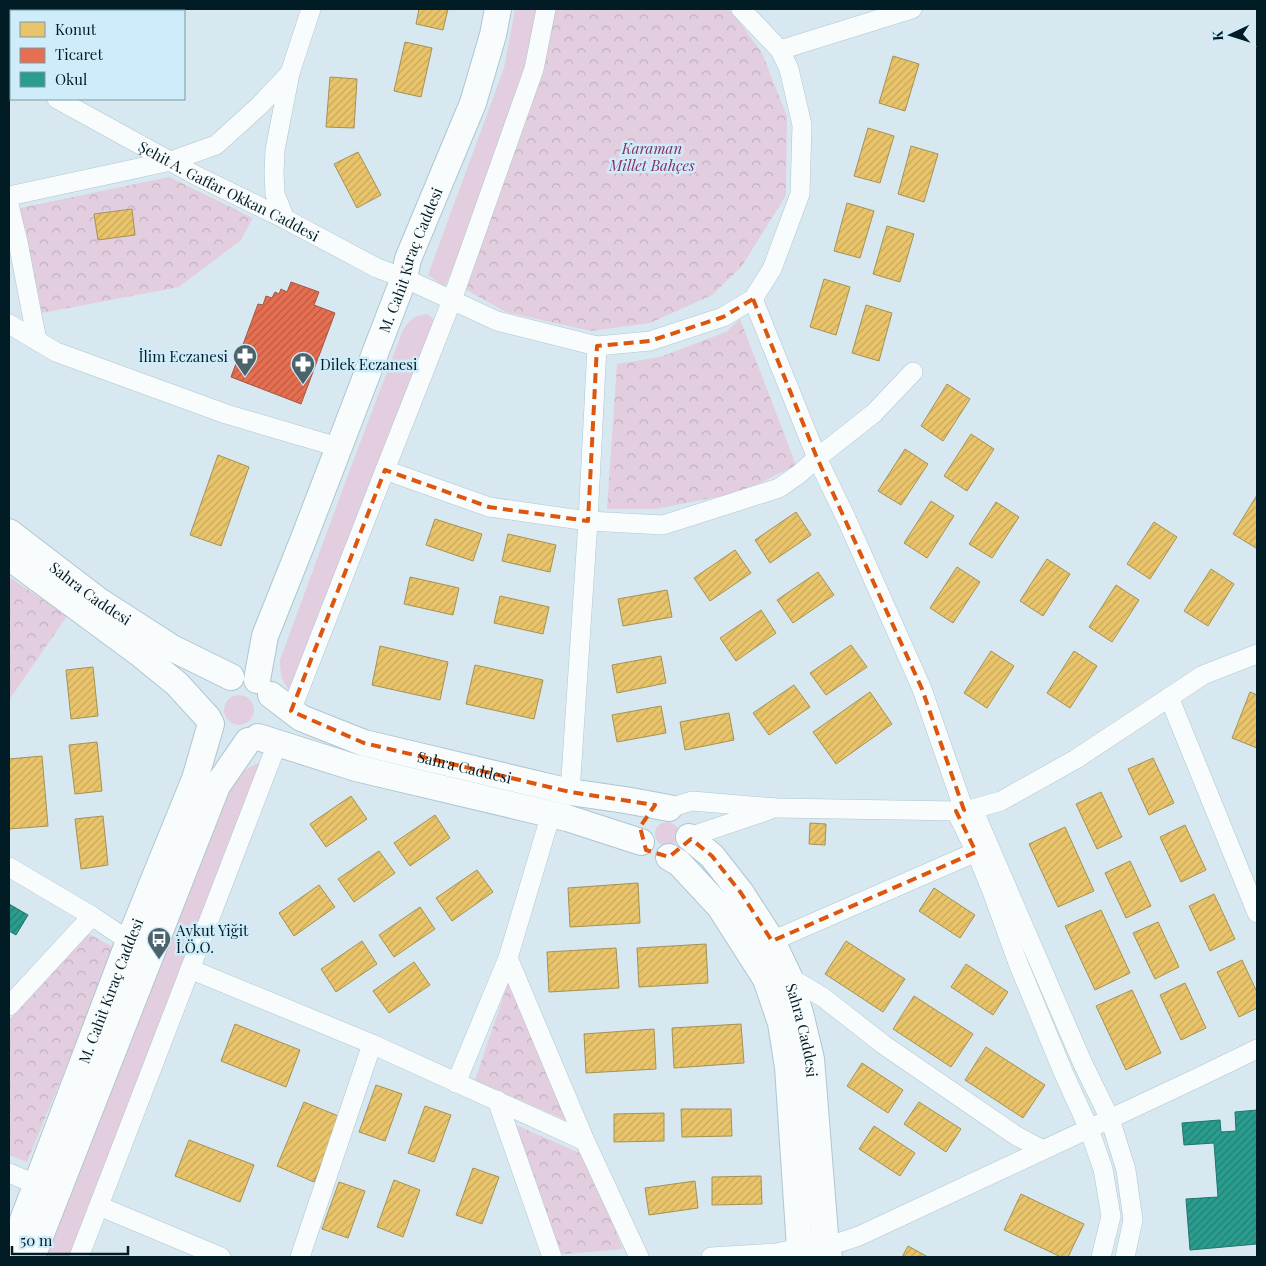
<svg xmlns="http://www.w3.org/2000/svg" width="1266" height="1266" viewBox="0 0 1266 1266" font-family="'Playfair Display',serif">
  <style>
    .grass { fill: #e3cee0 }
    .park { fill: url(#park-crowns) }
    .homes { fill: url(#homes-hatch); stroke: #a49255 }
    .shops { fill: url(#shops-hatch); stroke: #a25644 }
    .schools { fill: url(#schools-hatch); stroke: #1e766f }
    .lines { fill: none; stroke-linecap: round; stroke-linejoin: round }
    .street-casing { stroke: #aec6d0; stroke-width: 20 }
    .secondary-casing { stroke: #aec6d0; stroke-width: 28 }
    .street { stroke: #f9fcfd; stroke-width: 19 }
    .secondary { stroke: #f9fcfd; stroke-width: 26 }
    .marked { fill: none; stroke: #dc560d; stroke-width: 4; stroke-dasharray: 10 6; stroke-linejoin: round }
    .labels { text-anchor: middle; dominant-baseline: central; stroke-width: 5; stroke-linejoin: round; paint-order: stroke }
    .park-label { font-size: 15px; font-style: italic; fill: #852f63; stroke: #ceecfa }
    .street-label { font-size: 15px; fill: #021c25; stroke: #ceecfa }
    .poi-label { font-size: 15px; fill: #021c25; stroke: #ceecfa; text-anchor: start }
  </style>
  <defs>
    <pattern id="park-crowns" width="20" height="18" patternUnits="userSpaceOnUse" patternTransform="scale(1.25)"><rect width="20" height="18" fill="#e3cee0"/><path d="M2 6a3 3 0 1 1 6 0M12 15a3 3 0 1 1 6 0" fill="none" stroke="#c1b0c0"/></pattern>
    <pattern id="homes-hatch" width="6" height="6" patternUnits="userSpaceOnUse" patternTransform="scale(1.25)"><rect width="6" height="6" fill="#e9c46a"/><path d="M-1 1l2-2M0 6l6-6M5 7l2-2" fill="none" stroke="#c6a85c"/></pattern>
    <pattern id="shops-hatch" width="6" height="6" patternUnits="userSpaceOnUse" patternTransform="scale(1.25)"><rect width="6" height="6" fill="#e76f51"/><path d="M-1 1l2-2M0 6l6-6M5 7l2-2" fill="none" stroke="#b95a43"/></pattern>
    <pattern id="schools-hatch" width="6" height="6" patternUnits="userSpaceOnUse" patternTransform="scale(1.25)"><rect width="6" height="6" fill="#2a9d8f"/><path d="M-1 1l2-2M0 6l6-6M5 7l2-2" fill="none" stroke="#227f75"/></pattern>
  </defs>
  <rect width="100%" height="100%" fill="#d8e8f0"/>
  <!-- grass -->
  <g class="grass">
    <path d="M515 9H538L527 70 456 261 445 287 428 275 504 68Z"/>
    <path d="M428 314 434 320V324L290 690C281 683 280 671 280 660L352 464 403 330C409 320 415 315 428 314Z"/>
    <circle cx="239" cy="710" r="15"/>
    <path d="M266 760 72 1257H44L223 800 238 775 250 767Z"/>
    <circle cx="667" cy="834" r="12"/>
  </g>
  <!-- park -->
  <g class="park">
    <path d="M554 9H726L733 13 762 53 787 116 786 195 742 266 712 295 650 323 591 331 506 312 463 288Z"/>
    <path d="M169 177 253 218 241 240 179 287 42 313 20 208Z"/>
    <path d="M740 319 796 465 742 492 656 509H607L617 364 660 357 726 332Z"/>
    <path d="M9 577 67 616 9 700Z"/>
    <path d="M87 933 115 948 27 1162 9 1155V1020Z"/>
    <path d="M509 980 567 1121 475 1080Z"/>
    <path d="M514 1124 584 1155 623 1249 554 1255Z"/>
  </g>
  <!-- homes -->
  <g class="homes">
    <path d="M419 9H448L443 30 416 24Z"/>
    <path d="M405 42 432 48 421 97 394 91Z"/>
    <path d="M893 56 919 64 905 111 879 103Z"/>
    <path d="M330 77 357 79 354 128 326 127Z"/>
    <path d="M868 128 894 136 880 183 854 176Z"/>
    <path d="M911 146 938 154 924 202 898 194Z"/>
    <path d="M358 152 381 195 357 208 334 164Z"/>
    <path d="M847 203 874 211 860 258 834 251Z"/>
    <path d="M132 209 135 235 98 240 94 214Z"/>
    <path d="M887 226 914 234 900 282 873 274Z"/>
    <path d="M824 279 850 287 836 335 810 327Z"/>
    <path d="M866 305 892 313 879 361 852 353Z"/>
    <path d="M947 384 970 399 943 441 921 426Z"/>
    <path d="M971 434 994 449 967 491 944 476Z"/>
    <path d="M905 449 928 464 901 505 878 491Z"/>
    <path d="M218 455 249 467 221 546 190 535Z"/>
    <path d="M1257 495V546L1256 548 1233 534Z"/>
    <path d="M931 501 954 516 927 558 904 543Z"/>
    <path d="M996 502 1019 517 992 558 969 544Z"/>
    <path d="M796 512 811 535 770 563 755 540Z"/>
    <path d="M435 519 482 534 473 561 426 545Z"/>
    <path d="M1154 522 1177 537 1150 579 1127 564Z"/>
    <path d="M508 534 556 545 550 572 502 561Z"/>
    <path d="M735 550 751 573 710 601 694 578Z"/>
    <path d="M1047 559 1070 574 1043 616 1020 601Z"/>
    <path d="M957 567 980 582 953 623 930 608Z"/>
    <path d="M1211 569 1234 584 1208 626 1184 611Z"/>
    <path d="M818 572 834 595 793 623 777 600Z"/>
    <path d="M410 577 459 588 453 615 404 604Z"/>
    <path d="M1116 585 1139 600 1112 642 1089 627Z"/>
    <path d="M667 590 672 617 623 626 618 599Z"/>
    <path d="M500 596 549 607 543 634 494 623Z"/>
    <path d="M761 610 776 633 736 661 720 638Z"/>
    <path d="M851 645 867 667 826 695 810 673Z"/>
    <path d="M380 646 448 662 440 700 372 685Z"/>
    <path d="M991 651 1014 666 987 708 964 693Z"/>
    <path d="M1074 651 1097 666 1070 708 1047 693Z"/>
    <path d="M661 656 666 683 617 693 612 665Z"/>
    <path d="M475 665 543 680 534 719 466 704Z"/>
    <path d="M93 667 98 716 71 719 66 670Z"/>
    <path d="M794 685 810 707 769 735 753 713Z"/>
    <path d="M870 692 892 724 836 764 813 732Z"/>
    <path d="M1250 692 1257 695V748L1232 738Z"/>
    <path d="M661 706 666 733 617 742 612 715Z"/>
    <path d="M729 713 734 740 685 750 680 722Z"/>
    <path d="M97 742 102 791 75 794 69 745Z"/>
    <path d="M42 756 48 826 9 829V759Z"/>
    <path d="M1153 758 1174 803 1149 815 1128 769Z"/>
    <path d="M1101 792 1122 837 1097 849 1076 804Z"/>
    <path d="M351 796 367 819 326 847 310 824Z"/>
    <path d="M435 815 450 838 410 866 394 843Z"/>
    <path d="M103 816 108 865 81 869 75 819Z"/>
    <path d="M810 823 826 824 825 845 809 844Z"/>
    <path d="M1185 825 1206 870 1181 882 1160 837Z"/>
    <path d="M1065 827 1094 891 1058 907 1029 844Z"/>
    <path d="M379 851 395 873 354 902 338 879Z"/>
    <path d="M1130 861 1151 906 1126 918 1105 873Z"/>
    <path d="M477 870 493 892 452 921 436 898Z"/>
    <path d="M638 883 640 923 570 927 568 888Z"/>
    <path d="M319 885 335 907 294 936 279 913Z"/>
    <path d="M934 888 975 915 960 938 919 911Z"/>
    <path d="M1214 894 1235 939 1210 951 1189 906Z"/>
    <path d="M420 907 435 929 394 957 379 935Z"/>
    <path d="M1101 910 1130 973 1095 990 1065 926Z"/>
    <path d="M1158 922 1179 967 1155 979 1133 933Z"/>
    <path d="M362 941 377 964 336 992 321 969Z"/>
    <path d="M846 941 905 979 883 1012 825 974Z"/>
    <path d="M706 944 708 983 639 987 637 948Z"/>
    <path d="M616 948 619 988 549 992 547 952Z"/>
    <path d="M1242 960 1257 992V1008L1239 1017 1217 972Z"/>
    <path d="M414 962 430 985 389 1013 373 991Z"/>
    <path d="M966 964 1008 992 993 1015 951 987Z"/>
    <path d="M1185 983 1206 1028 1181 1040 1160 995Z"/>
    <path d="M1132 990 1161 1053 1126 1070 1096 1006Z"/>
    <path d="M914 996 973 1034 951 1067 893 1029Z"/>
    <path d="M235 1024 300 1050 286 1087 221 1061Z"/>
    <path d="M741 1024 744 1063 674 1068 672 1028Z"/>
    <path d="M654 1029 656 1069 586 1073 584 1034Z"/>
    <path d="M986 1047 1045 1085 1023 1118 965 1080Z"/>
    <path d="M862 1063 903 1090 888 1113 847 1086Z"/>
    <path d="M376 1085 402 1094 385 1141 359 1132Z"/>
    <path d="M304 1102 341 1117 314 1182 277 1166Z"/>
    <path d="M919 1102 961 1129 946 1152 904 1124Z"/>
    <path d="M425 1106 451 1115 434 1162 408 1153Z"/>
    <path d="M681 1109H731L732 1136 682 1137Z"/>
    <path d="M664 1113V1141L614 1142V1114Z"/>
    <path d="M874 1126 915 1153 900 1176 859 1149Z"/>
    <path d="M189 1140 254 1165 240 1202 175 1176Z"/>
    <path d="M473 1168 499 1177 482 1224 456 1215Z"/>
    <path d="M761 1176 762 1204 712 1205V1177Z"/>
    <path d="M394 1180 420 1190 403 1237 377 1227Z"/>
    <path d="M695 1181 698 1208 649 1215 645 1188Z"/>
    <path d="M339 1182 365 1191 348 1238 322 1229Z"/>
    <path d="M1021 1194 1084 1224 1068 1257H1061L1004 1230Z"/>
    <path d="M908 1246 928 1257H902Z"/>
  </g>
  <!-- shops -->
  <path class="shops" d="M291 282 319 292 314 305 335 313 301 404 231 377 258 304 263 305 266 296 272 298 275 292 279 294 281 289 287 292Z"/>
  <!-- schools -->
  <g class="schools">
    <path d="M9 904 28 915 16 935 9 931Z"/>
    <path d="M1257 1110V1244L1190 1250 1186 1199 1218 1197 1214 1143 1184 1145 1182 1123 1220 1120 1221 1132 1236 1131 1235 1112Z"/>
  </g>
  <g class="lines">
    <!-- street casing -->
    <g class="street-casing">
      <g id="street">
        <path d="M546 9 534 69 452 300 385 470 489 507 588 521 663 525 779 488 799 474 817 458 874 413 913 372"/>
        <path d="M780 50 912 9"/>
        <path d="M9 72 11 74"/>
        <path id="s1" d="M57 99 197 176 285 219 377 268 404 278 497 321 597 346 650 341 723 317 753 299 772 269 800 194 802 125 789 69 780 50 741 9"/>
        <path d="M9 196 171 161 216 145 260 105 290 73"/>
        <path d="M9 205 18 242 37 341"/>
        <path d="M285 219 275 194 274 173 275 150 290 73 311 9"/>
        <path d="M753 299 817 458 846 518 922 689 964 810"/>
        <path d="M9 324 56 352 226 414 338 447"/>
        <path d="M1169 697 1257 913"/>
        <path d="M291 711 385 470"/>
        <path d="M570 792 588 521 597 346"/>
        <path d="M669 808 692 801 777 808 956 811 973 809 1001 801 1076 759 1203 675 1257 654"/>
        <path d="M973 809 1083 1064 1110 1119 1126 1170 1133 1220 1125 1257"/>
        <path d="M956 811 976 852 993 894 1018 963 1064 1074 1089 1129 1103 1169 1111 1216 1101 1257"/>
        <path d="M551 814 508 958 585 1141 639 1257"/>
        <path d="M689 837 769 810"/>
        <path d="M9 867 92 916"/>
        <path d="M772 941 976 852"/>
        <path d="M190 969 372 1044"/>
        <path d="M789 977 824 998 884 1045 1015 1135 1043 1150"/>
        <path d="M9 1006 92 916 129 941"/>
        <path d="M456 1083 508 958"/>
        <path d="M497 1100 552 1257"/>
        <path d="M9 1173 47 1189"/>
        <path d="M99 1206 221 1257"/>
        <path d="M79 1257 277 744"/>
        <path d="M300 1257 372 1044 585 1141"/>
        <path d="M711 1257 776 1253 800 1248 826 1247 859 1236 1195 1079 1257 1049"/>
      </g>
    </g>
    <!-- secondary casing -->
    <g class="secondary-casing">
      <g id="secondary">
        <path id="s2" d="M9 532 99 601 172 648 231 677"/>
        <path d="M9 557 139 653 177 684 208 718"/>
        <path id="s3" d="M257 680 265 636 304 538 404 278 408 259 473 103 493 35 498 9"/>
        <path id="s4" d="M271 695 301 718 364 743 570 792 625 800 669 808"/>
        <path d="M258 737 356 768 567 818 641 842"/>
        <path id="s5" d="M689 837 712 856 741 893 772 941 789 977 800 1013 811 1059 826 1247 829 1257"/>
        <path d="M669 857 679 863 720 907 766 979 781 1023 788 1067 800 1248 802 1257"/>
        <path id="s6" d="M9 1257 129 941 195 779 211 724"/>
        <path d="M32 1257 217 786 248 741"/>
      </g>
    </g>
    <!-- street -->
    <use href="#street" class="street"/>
    <!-- secondary -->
    <use href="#secondary" class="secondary"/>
  </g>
  <!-- marked area -->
  <path class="marked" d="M753 299 817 458 922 689 964 810 956 811 976 852 772 941 741 893 712 856 691 839 669 857 646 850 640 827 655 805 570 792 364 743 291 711 385 470 489 507 588 521 597 346 650 341 723 317Z"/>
  <!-- icons -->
  <defs>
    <g id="pharmacy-pin" transform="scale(1.25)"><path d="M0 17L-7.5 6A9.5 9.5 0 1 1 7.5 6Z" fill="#4d636c" stroke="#ceecfa"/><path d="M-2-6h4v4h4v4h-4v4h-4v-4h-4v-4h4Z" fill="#fff"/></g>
    <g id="bus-pin" transform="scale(1.25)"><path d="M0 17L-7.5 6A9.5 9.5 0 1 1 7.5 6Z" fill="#4d636c" stroke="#ceecfa"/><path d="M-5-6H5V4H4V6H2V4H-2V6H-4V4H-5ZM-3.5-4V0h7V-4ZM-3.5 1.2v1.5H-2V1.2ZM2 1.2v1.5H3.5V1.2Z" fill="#fff"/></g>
  </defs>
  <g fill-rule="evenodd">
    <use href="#pharmacy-pin" x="245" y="356"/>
    <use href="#pharmacy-pin" x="303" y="364"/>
    <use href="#bus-pin" x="159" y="939"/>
  </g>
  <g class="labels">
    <!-- park labels -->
    <g class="park-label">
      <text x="652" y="148">Karaman<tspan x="652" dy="17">Millet Bahçes</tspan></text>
    </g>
    <!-- street labels -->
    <g class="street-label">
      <text stroke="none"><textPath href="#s1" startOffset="195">Şehit A. Gaffar Okkan Caddesi</textPath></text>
      <text stroke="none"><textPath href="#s3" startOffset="448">M. Cahit Kıraç Caddesi</textPath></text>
      <text stroke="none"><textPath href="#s2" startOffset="102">Sahra Caddesi</textPath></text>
      <text stroke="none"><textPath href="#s4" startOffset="209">Sahra Caddesi</textPath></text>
      <text stroke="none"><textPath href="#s6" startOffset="285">M. Cahit Kıraç Caddesi</textPath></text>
      <text stroke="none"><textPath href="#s5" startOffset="229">Sahra Caddesi</textPath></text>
    </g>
    <!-- poi labels -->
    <g class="poi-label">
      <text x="228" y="356" text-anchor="end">İlim Eczanesi</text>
      <text x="320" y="364">Dilek Eczanesi</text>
      <text x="176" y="930">Aykut Yiğit<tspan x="176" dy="17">İ.Ö.O.</tspan></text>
    </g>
  </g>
  <!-- border -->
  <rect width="1266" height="1266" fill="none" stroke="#021c25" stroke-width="20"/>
  <!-- legend -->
  <rect x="10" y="10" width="175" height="90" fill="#ceecfa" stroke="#7c99a5"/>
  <rect x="20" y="22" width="25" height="15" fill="#e9c46a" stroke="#7c99a5"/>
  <text x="55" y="35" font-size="15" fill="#021c25">Konut</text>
  <rect x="20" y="48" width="25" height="15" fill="#e76f51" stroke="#7c99a5"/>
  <text x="55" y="60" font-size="15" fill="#021c25">Ticaret</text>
  <rect x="20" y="72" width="25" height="15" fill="#2a9d8f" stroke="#7c99a5"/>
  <text x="55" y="85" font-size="15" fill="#021c25">Okul</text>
  <!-- north arrow -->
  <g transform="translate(1231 35) rotate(266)" stroke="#ceecfa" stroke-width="4" paint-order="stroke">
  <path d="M0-4L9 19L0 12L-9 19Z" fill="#021c25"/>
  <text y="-8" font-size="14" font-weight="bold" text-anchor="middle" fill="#021c25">K</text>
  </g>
  <!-- scale -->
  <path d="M12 1246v8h116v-8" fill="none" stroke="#021c25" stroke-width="2.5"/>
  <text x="20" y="1246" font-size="15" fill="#021c25" stroke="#ceecfa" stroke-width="4" paint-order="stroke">50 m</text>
</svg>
